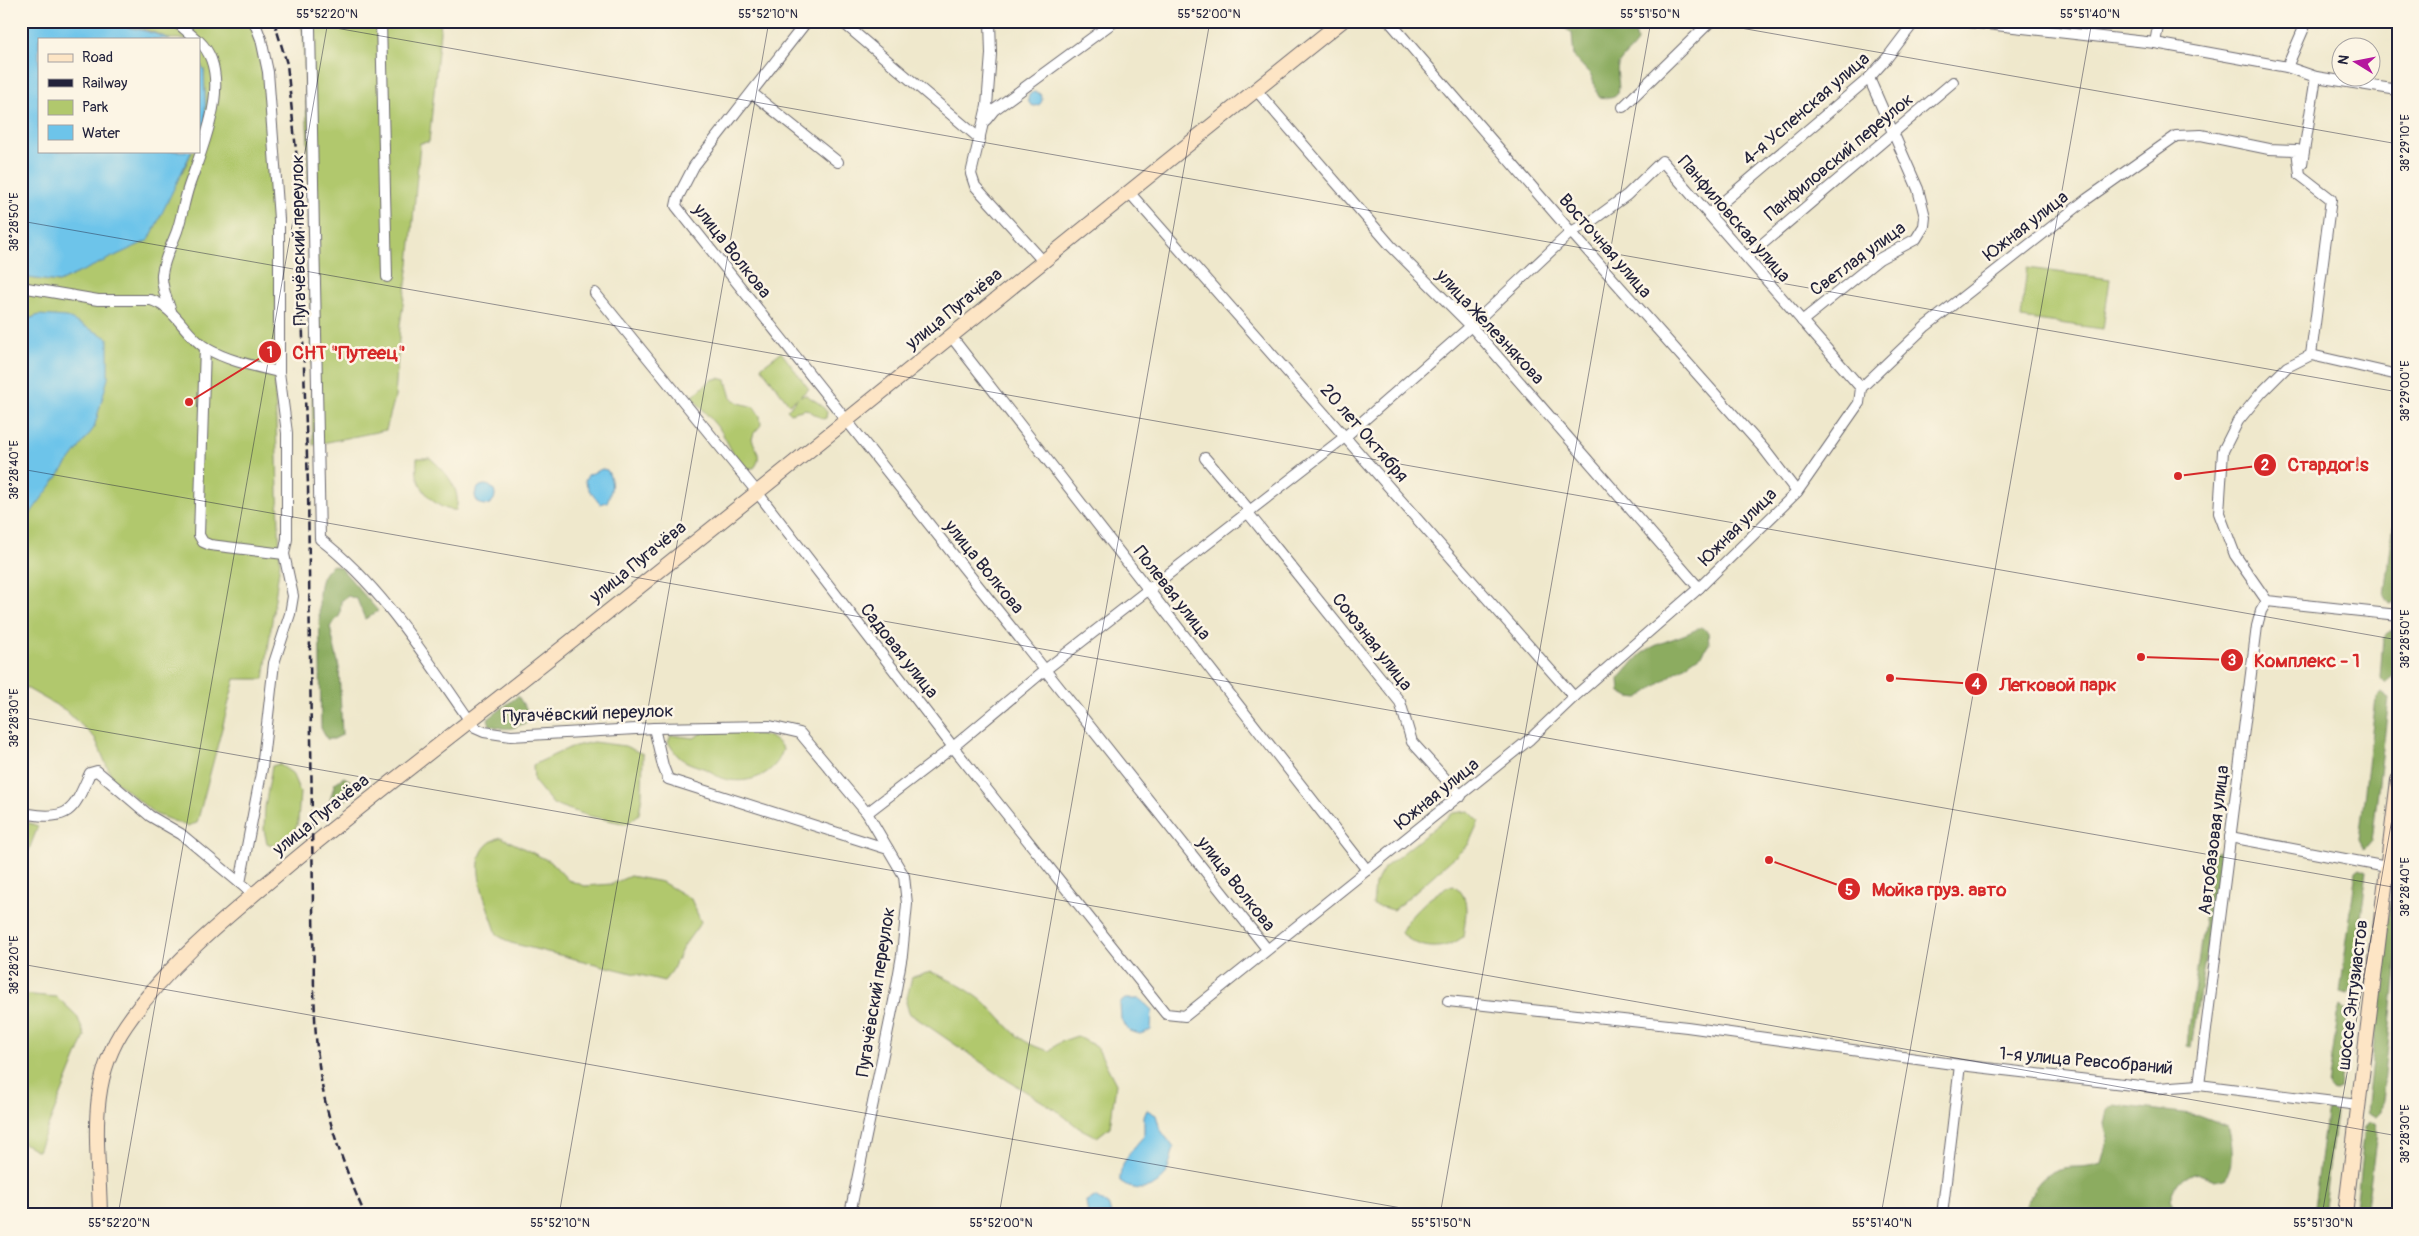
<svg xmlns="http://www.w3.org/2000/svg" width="2419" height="1236" viewBox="0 0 2419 1236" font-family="Pangolin,sans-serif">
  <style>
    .green { fill: #b1c86d; stroke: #6a7554 }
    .forest { fill: #8cac60; stroke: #57674e }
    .water { fill: #6dc4ea; stroke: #487392 }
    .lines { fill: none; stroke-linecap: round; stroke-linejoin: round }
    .street-casing { stroke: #6a676e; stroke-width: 12 }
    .secondary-casing { stroke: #6a676e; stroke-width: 16 }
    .street { stroke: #fff; stroke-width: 10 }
    .secondary { stroke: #fde5c5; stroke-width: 14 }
    .rail { stroke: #22223b; stroke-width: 2.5; stroke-dasharray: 8 4; stroke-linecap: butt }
    .ticks { fill: none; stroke: #22223b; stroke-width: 1; stroke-opacity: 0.45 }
    .labels { text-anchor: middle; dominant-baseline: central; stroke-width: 5; stroke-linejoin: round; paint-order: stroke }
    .street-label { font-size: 18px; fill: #22223b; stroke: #fcf5e5 }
    .leader { fill: none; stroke: #d62828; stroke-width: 2 }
    .callout-dot { fill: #d62828; stroke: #fcf5e5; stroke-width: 2 }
    .mark-label { font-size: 15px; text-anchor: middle; font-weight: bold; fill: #fff }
    .callout-label { font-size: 19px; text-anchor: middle; font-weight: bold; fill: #d62828; stroke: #fcf5e5; stroke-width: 5; stroke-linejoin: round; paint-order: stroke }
    .neatline { fill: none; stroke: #22223b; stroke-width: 2 }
    .ticks-label { font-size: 12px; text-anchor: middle; fill: #22223b }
  </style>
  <rect width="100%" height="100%" fill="#fcf5e5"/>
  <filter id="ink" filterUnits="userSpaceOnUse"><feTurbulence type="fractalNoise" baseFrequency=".02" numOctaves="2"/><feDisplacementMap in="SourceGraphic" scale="10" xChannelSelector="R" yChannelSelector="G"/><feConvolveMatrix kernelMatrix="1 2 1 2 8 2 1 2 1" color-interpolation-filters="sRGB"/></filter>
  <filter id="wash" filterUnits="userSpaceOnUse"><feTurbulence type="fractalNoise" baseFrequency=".0096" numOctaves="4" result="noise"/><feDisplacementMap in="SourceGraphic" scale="20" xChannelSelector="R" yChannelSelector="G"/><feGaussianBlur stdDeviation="1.12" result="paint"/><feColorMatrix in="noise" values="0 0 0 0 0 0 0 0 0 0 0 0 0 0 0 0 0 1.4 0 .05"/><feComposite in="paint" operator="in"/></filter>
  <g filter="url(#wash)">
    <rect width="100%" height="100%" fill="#efe8cc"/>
    <!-- green -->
    <g class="green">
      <path d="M97 21H249L257 41 266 95 277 268 274 352 280 562 264 679H235L197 823 187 826 155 814 112 778 95 738 65 710 21 685V513L31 514 39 315 21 322V277L59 282 183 171 192 151H199V137L206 119 204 70 199 62V39H170L147 30Z"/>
      <path d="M299 21H441L429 142 420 143 409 264 400 325 395 397 386 430 313 445 308 145 303 33Z"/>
      <path d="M2027 268 2110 279 2103 329 2021 318Z"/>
      <path d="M781 352 809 389 800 396 806 395 820 404 827 412 826 418 823 419 806 409 790 413 787 410 798 398 789 404 761 367Z"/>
      <path d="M719 378 726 380 731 398 739 403 754 407 760 416 761 425 754 433 752 439C756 450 763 457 754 468H747L733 453 721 431 692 397 711 380Z"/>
      <path d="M417 458H430C445 471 462 489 456 510 438 511 421 492 417 475 416 470 417 463 417 458Z"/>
      <path d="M723 731C744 733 771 729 783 749 776 776 746 786 721 778 716 776 712 772 708 770 699 766 687 764 679 757 675 753 671 747 668 742L671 735 694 738 703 732Z"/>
      <path d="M593 742 625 746 643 754 642 795 639 814 627 824 589 816 553 804 534 781 533 765 571 747Z"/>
      <path d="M279 764 292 773 300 792 298 822 291 841 281 849 267 843 264 830 265 807 272 766Z"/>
      <path d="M1469 811 1479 821 1468 845 1394 910 1373 905 1375 884 1384 868 1453 813Z"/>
      <path d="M21 820 38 826 21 871Z"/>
      <path d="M501 837 551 862 568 880 585 886 612 884 630 876 662 882 691 899 701 922 683 947 672 971 664 981 511 943 497 935C489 905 458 851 501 837Z"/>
      <path d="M1453 885C1472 896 1465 918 1463 937 1443 952 1419 950 1401 933 1407 916 1436 890 1453 885Z"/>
      <path d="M931 972C949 979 964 987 979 998 1007 1020 1011 1041 1049 1051L1060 1042 1077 1036 1097 1047 1116 1084 1110 1127 1097 1137 1079 1128 1056 1110 1007 1080 909 1013 906 1002 912 977Z"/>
      <path d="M21 994 57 997 77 1016 85 1036 38 1151 21 1142Z"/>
    </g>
    <!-- forest -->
    <g class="forest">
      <path d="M1554 21H1618L1619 24C1629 28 1637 30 1637 42 1632 50 1624 55 1619 63 1612 75 1632 104 1599 97L1591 75 1574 57 1572 33Z"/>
      <path d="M2395 513 2398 514V600L2390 604 2385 596Z"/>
      <path d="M333 565 341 568 378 611 365 619 357 599 348 596 341 601 340 615 330 627 339 667 342 735 334 739H327L321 728 319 594C320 581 322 573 333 565Z"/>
      <path d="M1701 627 1708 632 1709 644 1703 653 1639 698 1629 697 1620 692 1619 679C1626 671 1633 662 1640 655 1657 641 1682 638 1701 627Z"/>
      <path d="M2391 630 2396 637 2394 674 2386 684 2380 678 2383 638Z"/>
      <path d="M2381 693 2389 698 2372 841 2364 850 2359 840 2376 698Z"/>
      <path d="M518 696 533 720C514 726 513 733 490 725L488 719Z"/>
      <path d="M344 777 351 781V791L347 799 333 806 329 803 335 783Z"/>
      <path d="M2398 835V949L2383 1093 2380 1112 2375 1117 2366 1112Z"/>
      <path d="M2218 851 2222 854 2191 1047 2187 1046 2188 1035 2213 855Z"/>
      <path d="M2360 868 2367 871 2352 987 2348 995 2340 993 2356 871Z"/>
      <path d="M2341 1006 2347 1011 2339 1089 2333 1092 2328 1086 2338 1016Z"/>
      <path d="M2115 1105 2199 1115 2228 1126C2233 1147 2235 1159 2225 1179L2215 1180 2194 1172C2180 1178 2175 1186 2171 1199L2175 1208C2194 1214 2204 1202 2220 1208V1215H2022C2033 1188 2042 1168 2074 1167 2085 1167 2091 1166 2101 1163L2108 1138 2104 1124 2107 1110Z"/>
      <path d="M2331 1108 2336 1113 2323 1215H2313L2326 1114Z"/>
      <path d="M2369 1123 2375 1124 2377 1132 2366 1215H2355L2365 1128Z"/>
    </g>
    <!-- water -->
    <g class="water">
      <path d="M21 21C74 21 120 20 170 39H39V151H192L149 240 59 282 21 277Z"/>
      <path d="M199 62 204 70 206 120 199 137Z"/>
      <circle cx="1035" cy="99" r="7"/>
      <path d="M39 315 66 317 108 338V378L94 428 30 514 21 513V322Z"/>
      <path d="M602 469 607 470C614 482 612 490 607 502L600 504 589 490 585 481 588 475Z"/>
      <circle cx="485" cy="495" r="10"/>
      <path d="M1125 999H1140L1152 1010 1151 1030 1140 1034 1129 1031 1121 1019 1120 1003Z"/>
      <path d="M1147 1110 1156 1115 1160 1129 1174 1148C1171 1156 1169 1172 1163 1178 1150 1192 1135 1192 1120 1181 1119 1164 1133 1148 1144 1136V1116Z"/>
      <path d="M1095 1197 1109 1206 1111 1215H1088L1086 1201Z"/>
    </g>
  </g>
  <g filter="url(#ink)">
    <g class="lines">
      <!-- street casing -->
      <g class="street-casing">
        <g id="street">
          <path d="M175 21 196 39"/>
          <path d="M307 21 310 28 320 539C385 589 428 662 475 728L484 732 511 736 654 728 770 726 800 733 867 813 904 876 907 904 902 955 894 1001 851 1209"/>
          <path d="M381 21 387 277"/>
          <path d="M807 21 694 166 678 197 676 206 1267 949"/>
          <path d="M841 21 980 139"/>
          <path d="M990 21 991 54 987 106 971 174 975 186 1043 261"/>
          <path d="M1389 21 1571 232 1764 449 1797 492"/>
          <path d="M1960 21 2155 43 2287 67 2316 77 2398 90"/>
          <path d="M2155 43 2159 21"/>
          <path d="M2287 67 2307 21"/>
          <path d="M1256 90 1391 246 1471 326 1699 588"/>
          <path d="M752 93 838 162"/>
          <path d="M1623 107 1711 21"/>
          <path d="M986 120 994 110 1115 21"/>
          <path d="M2302 164 2316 77"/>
          <path d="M2300 175 2331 199 2311 355"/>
          <path d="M1128 191 1574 697"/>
          <path d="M1710 213 1869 78 1887 58 1915 21"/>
          <path d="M1747 257 1953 82"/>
          <path d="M21 287 98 300H151C176 308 185 335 206 348 228 361 254 366 279 372"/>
          <path d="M595 293 757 492 953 747 1166 1014 1185 1016 1530 739 1574 697 1699 588 1797 492 1859 403 1861 388 1926 326 2087 199 2176 136 2201 135 2269 149 2297 150 2300 175"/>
          <path d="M171 311C167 300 161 286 162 274 164 258 172 245 177 231 182 216 184 201 189 186 202 148 235 75 199 41"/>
          <path d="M1802 321 1879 259 1916 239 1924 226 1925 217 1918 189 1869 78"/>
          <path d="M950 335 1367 870"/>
          <path d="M205 347 199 535 203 542 210 545 284 554"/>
          <path d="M2398 375 2311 355 2287 367 2261 393 2238 421 2223 451 2219 513 2235 555 2267 601 2398 615"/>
          <path d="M1205 458 1250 511"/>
          <path d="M1248 513 1400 702 1412 742 1461 796"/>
          <path d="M654 728 663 766 668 779 888 849"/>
          <path d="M867 813 953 747 1045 670 1346 436 1471 326 1571 232 1593 220 1627 195 1662 161 1861 388"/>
          <path d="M29 814C72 821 74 808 90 773L97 771 150 816 181 834 254 895"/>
          <path d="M2230 837 2387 867"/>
          <path d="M240 883 262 768 274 663 290 614 293 596 284 554 287 539V433L279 372V219L268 72 261 39 254 21"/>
          <path d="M1448 1001 1687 1027 1960 1065 2158 1088 2199 1085 2358 1105"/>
          <path d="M2199 1085 2257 626 2261 611 2267 601"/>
          <path d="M1942 1215 1960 1065"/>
        </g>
      </g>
      <!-- secondary casing -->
      <g class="secondary-casing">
        <g id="secondary">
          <path d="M100 1215C99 1147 85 1084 126 1025 170 961 232 913 291 863 378 791 468 723 556 653 820 444 1079 231 1342 21"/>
          <path d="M2345 1215 2398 780"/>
        </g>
      </g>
      <!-- street -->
      <use href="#street" class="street"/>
      <!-- secondary -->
      <use href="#secondary" class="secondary"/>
      <!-- rail -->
      <path class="rail" d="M274 21 287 64 297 160 308 486 314 991C315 1013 315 1035 318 1056 323 1112 343 1164 365 1215"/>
    </g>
  </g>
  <!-- ticks -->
  <path class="ticks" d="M296 21 2398 392M1701 21 2398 144M21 221 2398 640M21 469 2398 888M21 717 2398 1136M21 964 1441 1215M21 1212 35 1215M118 1215 328 21M559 1215 769 21M999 1215 1210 21M1440 1215 1651 21M1881 1215 2092 21M2322 1215 2398 785"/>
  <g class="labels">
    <!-- street labels -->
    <g class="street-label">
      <text transform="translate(1806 109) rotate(-41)">4-я Успенская улица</text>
      <text transform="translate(1839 157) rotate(-40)">Панфиловский переулок</text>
      <text transform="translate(1734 219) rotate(49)">Панфиловская улица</text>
      <text transform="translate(2026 226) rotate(-38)">Южная улица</text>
      <text transform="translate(299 240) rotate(-91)">Пугачёвский переулок</text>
      <text transform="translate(1605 246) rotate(49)">Восточная улица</text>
      <text transform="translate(732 251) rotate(52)">улица Волкова</text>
      <text transform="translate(1858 259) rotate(-36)">Светлая улица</text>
      <text transform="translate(954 309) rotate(-39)">улица Пугачёва</text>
      <text transform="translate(1490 327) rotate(47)">улица Железнякова</text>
      <text transform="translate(1364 433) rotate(49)">20 лет Октября</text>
      <text transform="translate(1738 527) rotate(-45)">Южная улица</text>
      <text transform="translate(638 562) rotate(-39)">улица Пугачёва</text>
      <text transform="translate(984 567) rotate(51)">улица Волкова</text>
      <text transform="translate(1172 593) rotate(52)">Полевая улица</text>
      <text transform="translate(1372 642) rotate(52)">Союзная улица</text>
      <text transform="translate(899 651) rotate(52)">Садовая улица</text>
      <text transform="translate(588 714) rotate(-2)">Пугачёвский переулок</text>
      <text transform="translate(1437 794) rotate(-39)">Южная улица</text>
      <text transform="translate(321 815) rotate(-39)">улица Пугачёва</text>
      <text transform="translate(2214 840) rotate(-83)">Автобазовая улица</text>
      <text transform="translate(1236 884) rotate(52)">улица Волкова</text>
      <text transform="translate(876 992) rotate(-81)">Пугачёвский переулок</text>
      <text transform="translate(2353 995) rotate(-83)">шоссе Энтузиастов</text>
      <text transform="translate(2086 1061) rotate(5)">1-я улица Ревсобраний</text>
    </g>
  </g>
  <!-- callouts -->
  <path class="leader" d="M189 402L270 352M2178 476L2265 465M2141 657L2232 660M1890 678L1976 684M1769 860L1849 889"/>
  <g class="callout-dot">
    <circle cx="189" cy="402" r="5"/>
    <circle cx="2178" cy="476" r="5"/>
    <circle cx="2141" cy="657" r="5"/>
    <circle cx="1890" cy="678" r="5"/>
    <circle cx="1769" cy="860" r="5"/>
    <circle cx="270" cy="352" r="12"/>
    <circle cx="2265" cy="465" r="12"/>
    <circle cx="2232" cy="660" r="12"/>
    <circle cx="1976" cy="684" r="12"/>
    <circle cx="1849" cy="889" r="12"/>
  </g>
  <g class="mark-label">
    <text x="270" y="357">1</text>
    <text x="2265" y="470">2</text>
    <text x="2232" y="665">3</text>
    <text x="1976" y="689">4</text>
    <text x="1849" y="895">5</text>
  </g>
  <g class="callout-label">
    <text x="349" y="359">СНТ "Путеец"</text>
    <text x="2328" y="471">Стардог!s</text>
    <text x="2307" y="667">Комплекс - 1</text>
    <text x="2058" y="691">Легковой парк</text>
    <text x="1939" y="896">Мойка груз. авто</text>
  </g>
  <!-- margin -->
  <rect width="2419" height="1236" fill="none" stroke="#fcf5e5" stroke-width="55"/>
  <!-- legend -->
  <rect x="38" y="38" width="162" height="115" fill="#fcf5e5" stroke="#a5a1a1"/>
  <rect x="48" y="54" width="25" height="8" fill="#fde5c5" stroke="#a5a1a1"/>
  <text x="82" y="62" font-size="15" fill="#22223b">Road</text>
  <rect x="48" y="79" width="25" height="8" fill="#22223b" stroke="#a5a1a1"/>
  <text x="82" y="88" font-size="15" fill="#22223b">Railway</text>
  <rect x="48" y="100" width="25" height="15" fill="#b1c86d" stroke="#a5a1a1"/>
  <text x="82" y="112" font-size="15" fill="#22223b">Park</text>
  <rect x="48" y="125" width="25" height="15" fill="#6dc4ea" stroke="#a5a1a1"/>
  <text x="82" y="138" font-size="15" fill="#22223b">Water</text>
  <!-- north arrow -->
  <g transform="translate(2356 62) rotate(280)"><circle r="24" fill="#fcf5e5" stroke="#a5a1a1"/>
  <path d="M0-4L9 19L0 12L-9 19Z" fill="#b5179e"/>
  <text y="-8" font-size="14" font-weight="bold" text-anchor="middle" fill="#22223b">N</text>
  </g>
  <rect x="28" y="28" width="2364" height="1180" class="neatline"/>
  <g class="ticks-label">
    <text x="327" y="18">55°52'20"N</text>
    <text x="768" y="18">55°52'10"N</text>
    <text x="1209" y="18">55°52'00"N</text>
    <text x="1650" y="18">55°51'50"N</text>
    <text x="2090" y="18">55°51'40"N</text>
    <text transform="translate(2405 143) rotate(-90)" y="4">38°29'10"E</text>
    <text transform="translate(14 222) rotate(-90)" y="4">38°28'50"E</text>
    <text transform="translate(2405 391) rotate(-90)" y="4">38°29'00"E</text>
    <text transform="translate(14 470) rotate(-90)" y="4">38°28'40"E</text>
    <text transform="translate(2405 639) rotate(-90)" y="4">38°28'50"E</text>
    <text transform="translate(14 718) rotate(-90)" y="4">38°28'30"E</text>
    <text transform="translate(2405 887) rotate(-90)" y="4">38°28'40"E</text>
    <text transform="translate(14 965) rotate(-90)" y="4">38°28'20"E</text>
    <text transform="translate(2405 1134) rotate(-90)" y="4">38°28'30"E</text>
    <text x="119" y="1227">55°52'20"N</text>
    <text x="560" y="1227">55°52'10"N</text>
    <text x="1001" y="1227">55°52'00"N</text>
    <text x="1441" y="1227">55°51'50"N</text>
    <text x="1882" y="1227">55°51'40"N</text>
    <text x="2323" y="1227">55°51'30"N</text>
  </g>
</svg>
